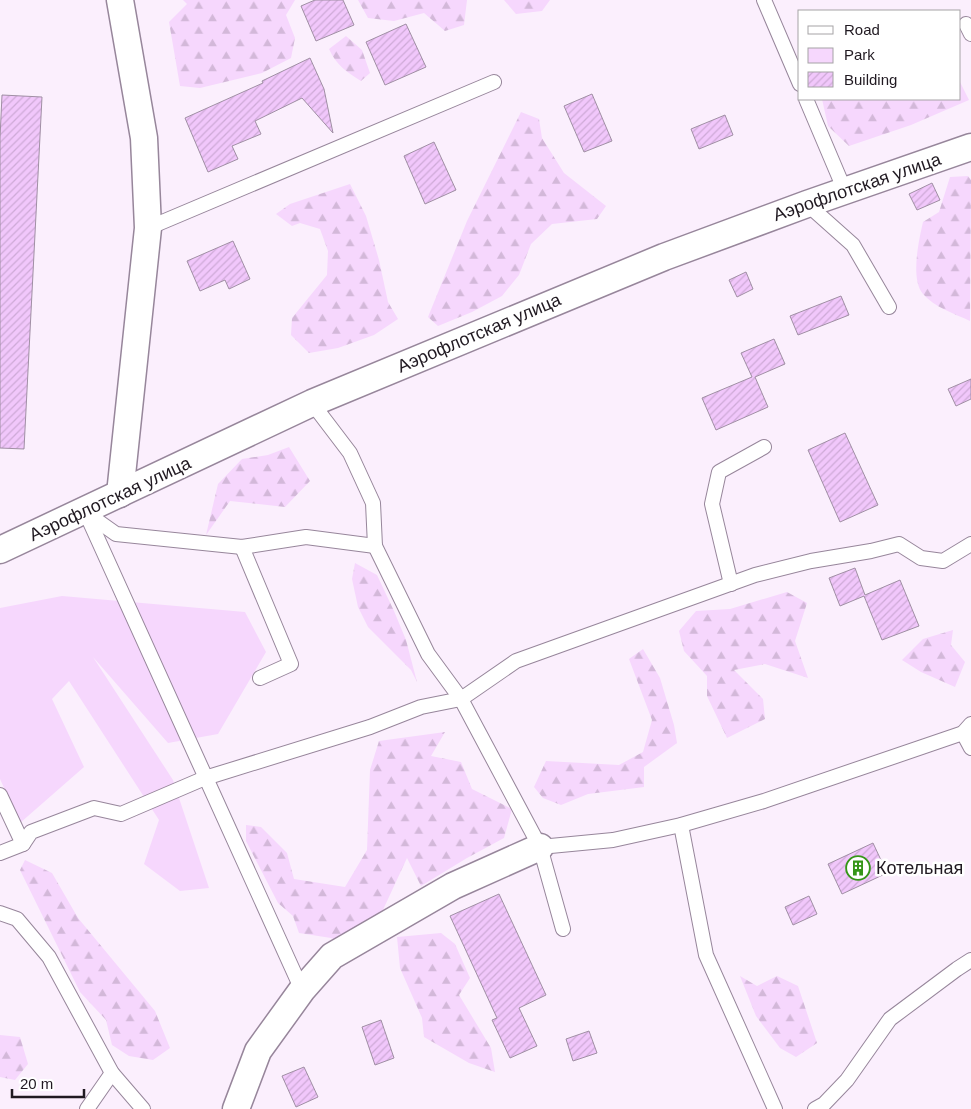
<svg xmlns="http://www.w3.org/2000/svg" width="971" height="1109" viewBox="0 0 971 1109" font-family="Helvetica,sans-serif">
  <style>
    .green { fill: #f6d7fd }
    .forest { fill: url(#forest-firs) }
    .building { fill: url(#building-hatch); stroke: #a08fa4 }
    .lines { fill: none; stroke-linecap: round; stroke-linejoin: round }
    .service-casing { stroke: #97869b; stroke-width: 16 }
    .minor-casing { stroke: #97869b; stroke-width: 29 }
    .service { stroke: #fff; stroke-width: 14 }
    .minor { stroke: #fff; stroke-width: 26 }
    .labels { text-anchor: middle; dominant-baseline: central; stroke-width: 5; stroke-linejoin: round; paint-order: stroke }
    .street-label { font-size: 18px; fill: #201921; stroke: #fff }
    .poi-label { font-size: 18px; fill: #201921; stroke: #fff; text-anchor: start }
  </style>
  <defs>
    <pattern id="forest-firs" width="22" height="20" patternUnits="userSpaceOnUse" patternTransform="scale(1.25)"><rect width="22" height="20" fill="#f6d7fd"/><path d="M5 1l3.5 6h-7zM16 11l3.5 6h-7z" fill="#d3b8d9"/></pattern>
    <pattern id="building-hatch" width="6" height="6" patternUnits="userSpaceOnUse" patternTransform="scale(1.25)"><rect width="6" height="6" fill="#f1c7fb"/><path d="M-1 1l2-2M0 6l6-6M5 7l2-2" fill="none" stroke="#ceaad7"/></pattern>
  </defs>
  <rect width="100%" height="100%" fill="#fbeffd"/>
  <!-- green -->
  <path class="green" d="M62 596 245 612 266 652 218 734 168 743 93 657 173 780 209 888 180 891 144 864 159 820 69 681 52 699 84 767 20 823 0 779V608Z"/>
  <!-- forest -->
  <g class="forest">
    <path d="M183 0H295L286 15 295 38 291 58 262 73 200 88 180 86 169 22 187 4Z"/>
    <path d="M358 0H467L464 25 445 31 424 13 394 21 368 18Z"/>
    <path d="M504 0H550L542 11 516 14Z"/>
    <path d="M346 36 362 50 370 73 361 81C347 72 336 65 329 49Z"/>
    <path d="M960 82 969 100 911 125 849 146 828 126 822 99H960Z"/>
    <path d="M521 112 539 119 542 138 564 173 606 206 597 219 552 224 531 244 519 275 502 296 472 312 438 326 428 317 467 221Z"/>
    <path d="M968 176 971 180 970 321C955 314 934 307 923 294 910 279 919 240 923 222L939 212 950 177Z"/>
    <path d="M350 184 366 216 379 260 388 302 398 319 374 335 338 348 309 353 291 335 292 318 327 275 328 251 320 229 300 223 292 226 276 214 290 204Z"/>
    <path d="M289 447 310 481 285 507 230 501 206 535 218 484 242 459 268 455Z"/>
    <path d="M355 563 377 575 394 611 406 640 417 682 411 670 368 627 358 607 352 579Z"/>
    <path d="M787 592 807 603 795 641 808 678 765 664 734 670 763 699 765 719 727 738 707 696V676L684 651 679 631 696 611 730 609Z"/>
    <path d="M953 630 951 645 965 662 955 687 921 672 902 660 923 639Z"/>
    <path d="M643 649 660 678 674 725 677 743 644 767V787L588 794 561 805 543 798 534 787 546 761 619 765 643 752 652 720 629 659Z"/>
    <path d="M445 732 431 756 461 762 472 789 512 809 504 838 467 858 421 886 407 858 382 912 367 921 342 942 331 938 299 933 293 916 278 903 246 841V825L261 827 287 853 294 879 345 887 367 850 370 770 379 741Z"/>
    <path d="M25 860 52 873 78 918 155 1011 170 1048 153 1060 129 1056 112 1045 106 1020 80 992 20 870Z"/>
    <path d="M441 933 455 944 470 978 459 995 491 1048 495 1072 469 1063 424 1037 422 1018 400 968 397 937Z"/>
    <path d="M740 976 757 986 777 976 798 986 817 1043 796 1057 780 1048 756 1016Z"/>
    <path d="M0 1035 20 1037 28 1064 15 1080 0 1077Z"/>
  </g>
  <!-- building -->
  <g class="building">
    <path d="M315 0H343L354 25 316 41 301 6Z"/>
    <path d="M406 24 426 67 385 85 366 42Z"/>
    <path d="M310 58 324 89 333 133 302 98 255 121 261 134 232 146 238 159 208 172 185 118 263 83 262 81Z"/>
    <path d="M592 94 612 141 584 152 564 106Z"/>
    <path d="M2 95 42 97 24 449 0 448V138Z"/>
    <path d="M725 115 733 135 699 149 691 129Z"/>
    <path d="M434 142 456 190 425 204 404 156Z"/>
    <path d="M932 183 940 200 917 210 909 194Z"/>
    <path d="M233 241 250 279 229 289 225 280 200 291 187 261Z"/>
    <path d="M746 272 753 289 737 297 729 280Z"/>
    <path d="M841 296 849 315 798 335 790 316Z"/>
    <path d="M774 339 785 364 755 377 768 407 716 430 702 398 752 377 741 353Z"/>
    <path d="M971 379V399L956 406 948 389Z"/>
    <path d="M845 433 878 505 840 522 808 450Z"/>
    <path d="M855 568 865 595 900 580 919 626 882 640 864 596 840 606 829 578Z"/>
    <path d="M873 843 887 873 842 894 828 864Z"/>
    <path d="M499 894 546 995 519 1008 537 1046 510 1058 492 1020 497 1018 450 916Z"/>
    <path d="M809 896 817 914 793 925 785 907Z"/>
    <path d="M381 1020 394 1058 375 1065 362 1027Z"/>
    <path d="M589 1031 597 1053 573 1061 566 1039Z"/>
    <path d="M304 1067 318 1097 296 1107 282 1076Z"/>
  </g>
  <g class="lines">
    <!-- service casing -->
    <g class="service-casing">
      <g id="service">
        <path d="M764 0 800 84"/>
        <path d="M966 24 971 34"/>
        <path d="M806 99 845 191"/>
        <path d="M807 204 853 245 889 307"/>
        <path d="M148 228 494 82"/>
        <path d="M312 403 350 453 373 503 375 546 428 654 461 699 540 847 563 929"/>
        <path d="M85 511 302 990"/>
        <path d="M85 512 116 534 242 547 306 537 375 546"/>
        <path d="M242 547 291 664 260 678"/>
        <path d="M731 584 712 504 719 472 764 447"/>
        <path d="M963 733 971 748"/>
        <path d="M0 795 23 844"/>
        <path d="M681 825 706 955 775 1109"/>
        <path d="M540 847 613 840 681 825 764 801 963 733 971 724"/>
        <path d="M0 853 23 844 31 832 94 808 121 814 205 778 370 727 421 707 461 699 516 661 755 575 811 561 871 551 899 544 921 558 943 561 971 544"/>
        <path d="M0 913 17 919 49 957 112 1073 143 1109"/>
        <path d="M87 1109 112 1073"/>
        <path d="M815 1109 824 1104 847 1080 890 1019 957 969 971 960"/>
      </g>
    </g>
    <!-- minor casing -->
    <g class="minor-casing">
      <g id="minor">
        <path d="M120 494 148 228 144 138 120 0"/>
        <path d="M0 550 312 403 664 257 807 204 971 147"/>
        <path d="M236 1109 258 1051 302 990 332 956 453 886 540 847"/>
      </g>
    </g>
    <!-- service -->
    <use href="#service" class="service"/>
    <!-- minor -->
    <use href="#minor" class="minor"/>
  </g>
  <!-- icons -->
  <defs>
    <g id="building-ring" transform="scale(1.25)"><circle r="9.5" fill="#fff" stroke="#359618" stroke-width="1.5"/><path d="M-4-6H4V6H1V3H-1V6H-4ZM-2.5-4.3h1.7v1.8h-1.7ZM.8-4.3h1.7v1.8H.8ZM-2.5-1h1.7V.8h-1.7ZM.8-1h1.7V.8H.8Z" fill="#359618"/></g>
  </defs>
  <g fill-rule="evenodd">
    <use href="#building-ring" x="858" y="868"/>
  </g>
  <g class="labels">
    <!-- street labels -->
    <g class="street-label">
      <text transform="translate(857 187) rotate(-19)">Аэрофлотская улица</text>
      <text transform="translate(479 333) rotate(-23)">Аэрофлотская улица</text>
      <text transform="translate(110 499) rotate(-25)">Аэрофлотская улица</text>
    </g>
    <!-- poi labels -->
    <g class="poi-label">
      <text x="876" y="868">Котельная</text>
    </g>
  </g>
  <!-- legend -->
  <rect x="798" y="10" width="162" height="90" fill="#ffffff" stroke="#a6a3a6"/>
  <rect x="808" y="26" width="25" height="8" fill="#ffffff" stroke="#a6a3a6"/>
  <text x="844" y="35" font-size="15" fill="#201921">Road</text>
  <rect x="808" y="48" width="25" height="15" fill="#f6d7fd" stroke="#a6a3a6"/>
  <text x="844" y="60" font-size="15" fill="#201921">Park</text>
  <rect x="808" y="72" width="25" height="15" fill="url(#building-hatch)" stroke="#a6a3a6"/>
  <text x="844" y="85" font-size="15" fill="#201921">Building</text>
  <!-- scale -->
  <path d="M12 1089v8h72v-8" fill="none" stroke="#201921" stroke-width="2.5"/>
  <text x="20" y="1089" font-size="15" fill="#201921" stroke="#ffffff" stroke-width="4" paint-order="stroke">20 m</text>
</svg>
